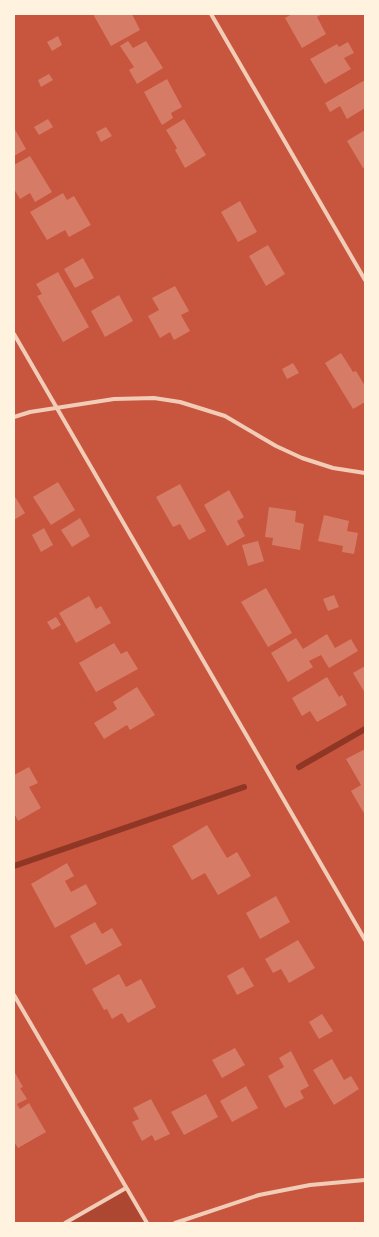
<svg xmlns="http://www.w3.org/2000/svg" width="379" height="1237" viewBox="0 0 379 1237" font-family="'DM Sans',sans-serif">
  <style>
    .green { fill: #ae4732 }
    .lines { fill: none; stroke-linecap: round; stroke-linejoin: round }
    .stream { stroke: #8f3625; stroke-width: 6 }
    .building { fill: #d67c66 }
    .minor { stroke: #f1ccb7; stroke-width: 4 }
  </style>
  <rect width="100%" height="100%" fill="#c8553d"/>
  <!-- green -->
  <path class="green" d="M126 1188 147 1223H65Z"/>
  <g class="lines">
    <!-- stream -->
    <g class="stream">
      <path d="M299 767 365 729"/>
      <path d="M14 866 244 787"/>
    </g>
  </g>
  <!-- building -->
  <g class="building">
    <path d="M93 14H132L140 30 111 46Z"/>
    <path d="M292 14H322L317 17 326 34 302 48 285 18Z"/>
    <path d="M58 36 62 45 52 51 47 42Z"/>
    <path d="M128 41 133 48 146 41 163 68 137 84 129 70 134 67 120 46Z"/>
    <path d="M348 42 354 53 344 58 351 69 325 84 310 59 337 44 339 47Z"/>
    <path d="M49 74 53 80 41 87 38 80Z"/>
    <path d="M167 79 182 107 171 113 173 118 162 125 144 92Z"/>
    <path d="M365 80V108L347 119 340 106 330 112 325 103Z"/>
    <path d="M48 119 53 127 39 135 34 127Z"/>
    <path d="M184 119 206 155 185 168 175 150 177 148 166 130Z"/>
    <path d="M106 127 112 136 101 142 96 132Z"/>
    <path d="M14 128 26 149 14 156Z"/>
    <path d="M365 130V167L363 168 347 141Z"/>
    <path d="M30 156 52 192 35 202 30 193 20 199 14 189V165Z"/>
    <path d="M63 193 67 200 74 196 91 225 69 237 65 230 47 240 30 212Z"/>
    <path d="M240 201 257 232 238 242 221 212Z"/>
    <path d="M268 245 285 274 266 286 249 256Z"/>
    <path d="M83 258 94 278 75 288 64 269Z"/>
    <path d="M58 272 89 327 63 342 37 296 42 294 36 284Z"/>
    <path d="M175 286 189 311 181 315 190 331 174 340 170 332 160 338 148 316 159 310 152 298Z"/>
    <path d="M119 295 133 321 105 337 91 311Z"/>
    <path d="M341 353 353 372 356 371 365 386V402L353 409 325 363Z"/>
    <path d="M293 363 299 373 287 379 282 369Z"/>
    <path d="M58 482 75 510 51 525 33 497Z"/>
    <path d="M180 484 206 531 189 540 180 524 173 527 156 497Z"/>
    <path d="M229 490 244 517 237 521 245 536 227 546 204 505Z"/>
    <path d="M14 495 25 513 14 520Z"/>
    <path d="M269 507 296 511 295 522 304 524 300 550 272 545 273 538 265 537Z"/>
    <path d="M324 515 349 521 347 531 358 533 354 554 342 552 343 546 318 541Z"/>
    <path d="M80 518 90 536 72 547 61 530Z"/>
    <path d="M44 528 53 545 41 552 32 535Z"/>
    <path d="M258 541 264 561 248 566 242 545Z"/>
    <path d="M266 588 292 633 268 647 241 602Z"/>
    <path d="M334 595 339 607 328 611 323 599Z"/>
    <path d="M89 596 96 609 101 606 111 623 76 643 59 613Z"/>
    <path d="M56 617 61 625 52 630 47 622Z"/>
    <path d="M327 634 335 648 351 639 358 651 329 668 321 655 309 661 313 667 288 682 271 653 296 638 303 649Z"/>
    <path d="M114 643 121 654 127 651 138 669 96 692 79 663Z"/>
    <path d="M365 666V693L353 673Z"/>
    <path d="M327 677 339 697 342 695 347 705 317 722 310 711 302 716 292 698Z"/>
    <path d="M137 687 155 715 130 730 127 725 104 739 94 723 117 709 113 702Z"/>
    <path d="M365 749V815L351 791 361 785 346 759Z"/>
    <path d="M29 767 38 783 29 787 41 808 18 821 14 813V775Z"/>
    <path d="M207 825 227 858 237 852 251 876 218 895 205 873 192 880 172 846Z"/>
    <path d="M67 863 74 876 65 881 71 892 86 884 97 904 55 928 31 884Z"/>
    <path d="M276 896 290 922 260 939 246 913Z"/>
    <path d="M95 922 102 934 112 928 122 945 86 965 70 936Z"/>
    <path d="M298 940 315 968 289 983 281 969 273 973 265 959Z"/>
    <path d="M243 967 254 986 237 995 227 976Z"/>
    <path d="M119 974 126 987 141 979 156 1007 128 1023 122 1013 112 1019 107 1009 104 1010 92 989Z"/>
    <path d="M322 1014 333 1031 319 1039 309 1022Z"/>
    <path d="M235 1048 245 1065 222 1078 212 1060Z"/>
    <path d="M291 1051 309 1086 300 1091 304 1098 285 1108 268 1076 284 1067 279 1058Z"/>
    <path d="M332 1059 344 1080 351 1076 359 1089 334 1105 313 1070Z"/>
    <path d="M14 1071 23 1087 20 1088 27 1099 17 1104 20 1109 29 1103 46 1132 18 1148 14 1142Z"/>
    <path d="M246 1086 258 1108 232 1122 220 1101Z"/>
    <path d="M206 1094 218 1117 184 1135 171 1112Z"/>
    <path d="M151 1099 170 1134 155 1141 152 1135 142 1141 132 1122 139 1119 133 1108Z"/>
  </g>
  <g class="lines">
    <!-- minor -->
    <g class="minor">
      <path d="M211 14 365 280"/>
      <path d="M14 334 365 940"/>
      <path d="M14 417 30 412 114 399 154 398 180 402 225 416 276 446 302 458 333 468 365 473"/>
      <path d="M14 995 147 1223"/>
      <path d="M65 1223 126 1188"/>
      <path d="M175 1223 259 1195 310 1185 365 1180"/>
    </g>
  </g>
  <!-- border -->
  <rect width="379" height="1237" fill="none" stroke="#fff3e0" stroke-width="30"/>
</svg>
